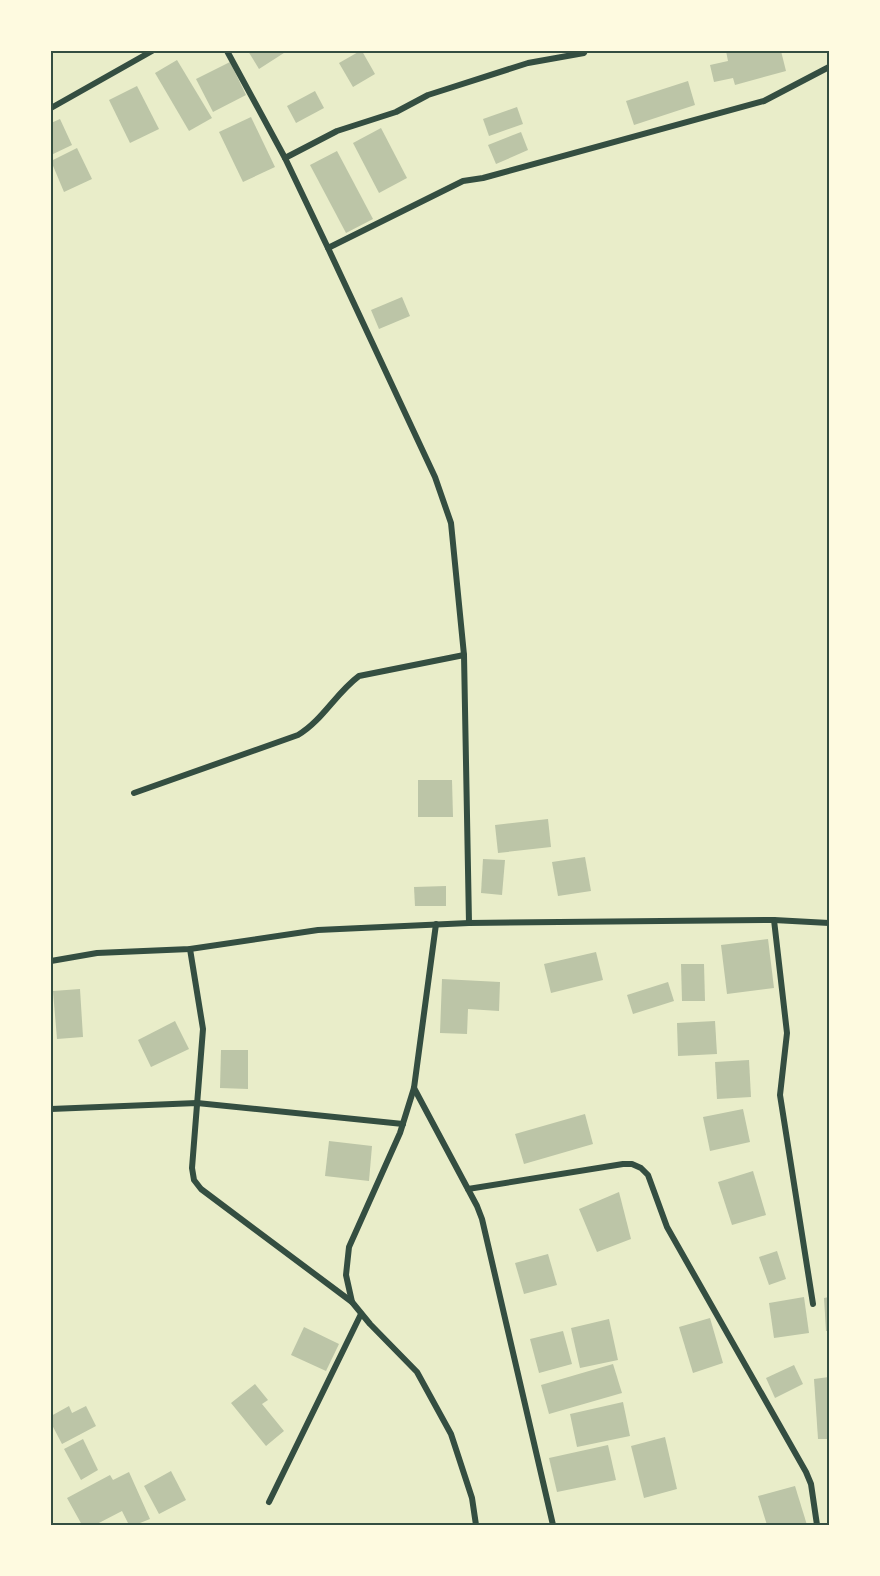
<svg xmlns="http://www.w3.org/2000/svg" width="880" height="1576" viewBox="0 0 880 1576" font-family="Mulish,sans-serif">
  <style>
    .building { fill: #bcc5a7 }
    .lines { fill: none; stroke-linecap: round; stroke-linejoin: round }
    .minor { stroke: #344e41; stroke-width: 6 }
    .neatline { fill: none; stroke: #344e41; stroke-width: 2 }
  </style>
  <rect width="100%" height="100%" fill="#e9edc9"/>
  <!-- building -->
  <g class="building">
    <path d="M248 51H287L259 69Z"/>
    <path d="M360 51H362L375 74 353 87 339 63Z"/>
    <path d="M726 51H781L786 71 735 85 733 78 714 82 710 65 728 61Z"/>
    <path d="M177 60 212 118 189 131 155 73Z"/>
    <path d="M230 62 246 95 213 112 196 79Z"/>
    <path d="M688 81 695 105 634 125 626 101Z"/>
    <path d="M137 86 159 129 130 143 109 100Z"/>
    <path d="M315 91 324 108 296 123 287 106Z"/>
    <path d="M517 107 523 124 489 136 483 119Z"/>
    <path d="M251 117 275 167 243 182 219 132Z"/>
    <path d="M60 119 72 145 51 155V123Z"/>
    <path d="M381 128 407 178 379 193 353 143Z"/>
    <path d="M521 132 528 150 496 164 488 145Z"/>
    <path d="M77 148 92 179 64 192 51 161Z"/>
    <path d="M337 151 373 219 346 233 310 165Z"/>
    <path d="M402 297 410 316 379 329 371 310Z"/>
    <path d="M418 780H452L453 817H418Z"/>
    <path d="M548 819 551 847 498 853 495 825Z"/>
    <path d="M585 857 591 891 558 896 552 862Z"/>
    <path d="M483 859 505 860 502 895 481 893Z"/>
    <path d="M446 886V906H415L414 887Z"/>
    <path d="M768 939 774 988 727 994 721 945Z"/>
    <path d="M596 952 603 980 551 993 544 964Z"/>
    <path d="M681 964H704L705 1001H682Z"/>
    <path d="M442 979 500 982 499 1011 468 1009 467 1034 440 1033Z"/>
    <path d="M668 982 674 1001 633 1014 627 995Z"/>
    <path d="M80 989 83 1037 57 1039 53 991Z"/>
    <path d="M175 1021 189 1049 151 1067 138 1040Z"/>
    <path d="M715 1021 717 1054 678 1056 677 1023Z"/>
    <path d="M221 1050H248V1089L220 1088Z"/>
    <path d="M749 1060 751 1097 717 1099 715 1062Z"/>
    <path d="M743 1109 750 1142 710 1151 703 1117Z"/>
    <path d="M585 1114 593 1144 524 1164 515 1134Z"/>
    <path d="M329 1141 372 1146 369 1181 325 1176Z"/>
    <path d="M753 1171 766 1215 732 1225 718 1182Z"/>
    <path d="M619 1192 631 1239 597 1252 579 1209Z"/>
    <path d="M777 1251 786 1279 769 1285 759 1257Z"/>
    <path d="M548 1254 557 1285 524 1294 515 1263Z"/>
    <path d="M804 1297 809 1333 774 1338 769 1303Z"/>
    <path d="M829 1297V1331H826L824 1298Z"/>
    <path d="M710 1318 723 1363 693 1373 679 1327Z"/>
    <path d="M609 1319 618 1360 580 1368 571 1328Z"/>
    <path d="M304 1327 339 1344 326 1371 291 1355Z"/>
    <path d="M563 1331 572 1364 539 1373 530 1339Z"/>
    <path d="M613 1364 622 1393 549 1414 541 1385Z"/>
    <path d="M794 1365 803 1384 775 1398 766 1378Z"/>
    <path d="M829 1377V1439H818L814 1379Z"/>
    <path d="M255 1384 268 1400 262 1404 284 1431 266 1446 231 1403Z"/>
    <path d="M623 1402 630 1436 577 1447 570 1414Z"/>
    <path d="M69 1406 72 1413 86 1406 96 1426 62 1444 51 1423V1416Z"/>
    <path d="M665 1437 677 1489 644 1498 631 1446Z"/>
    <path d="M83 1439 98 1470 81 1480 64 1449Z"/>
    <path d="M608 1445 616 1480 557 1492 549 1458Z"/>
    <path d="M171 1471 186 1500 159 1514 144 1486Z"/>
    <path d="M129 1472 150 1519 135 1525H129L122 1511 95 1525H82L67 1498 110 1475 113 1480Z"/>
    <path d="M795 1486 807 1525H767L758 1496Z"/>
  </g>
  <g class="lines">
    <!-- minor -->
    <g class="minor">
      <path d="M227 51 285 158 328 248 435 477 451 523 464 655 469 923"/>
      <path d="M51 108 152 51"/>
      <path d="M285 158 337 131 396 112 428 95 528 63 584 53 585 51"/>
      <path d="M328 248 463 181 483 178 764 101 829 67"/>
      <path d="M134 793 298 735C322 721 336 693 359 676L464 655"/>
      <path d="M774 920 787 1033 780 1095 813 1304"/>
      <path d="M436 924 414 1088 400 1133 349 1247 346 1275 352 1302 370 1324 417 1372 451 1434 472 1498 476 1525"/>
      <path d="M190 949 203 1029 192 1168 194 1180 201 1189 352 1302"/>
      <path d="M51 961 97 953 190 949 318 930 469 923 774 920 829 923"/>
      <path d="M414 1088 477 1206 482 1219 553 1525"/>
      <path d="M51 1109 197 1103 403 1124"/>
      <path d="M468 1189 623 1164H632L641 1168 648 1175 667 1227 806 1472 811 1484 817 1525"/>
      <path d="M269 1502 361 1314"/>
    </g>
  </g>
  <!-- border -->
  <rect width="880" height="1576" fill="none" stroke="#fefae0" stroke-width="105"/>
  <rect x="52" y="52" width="776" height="1472" class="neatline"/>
</svg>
